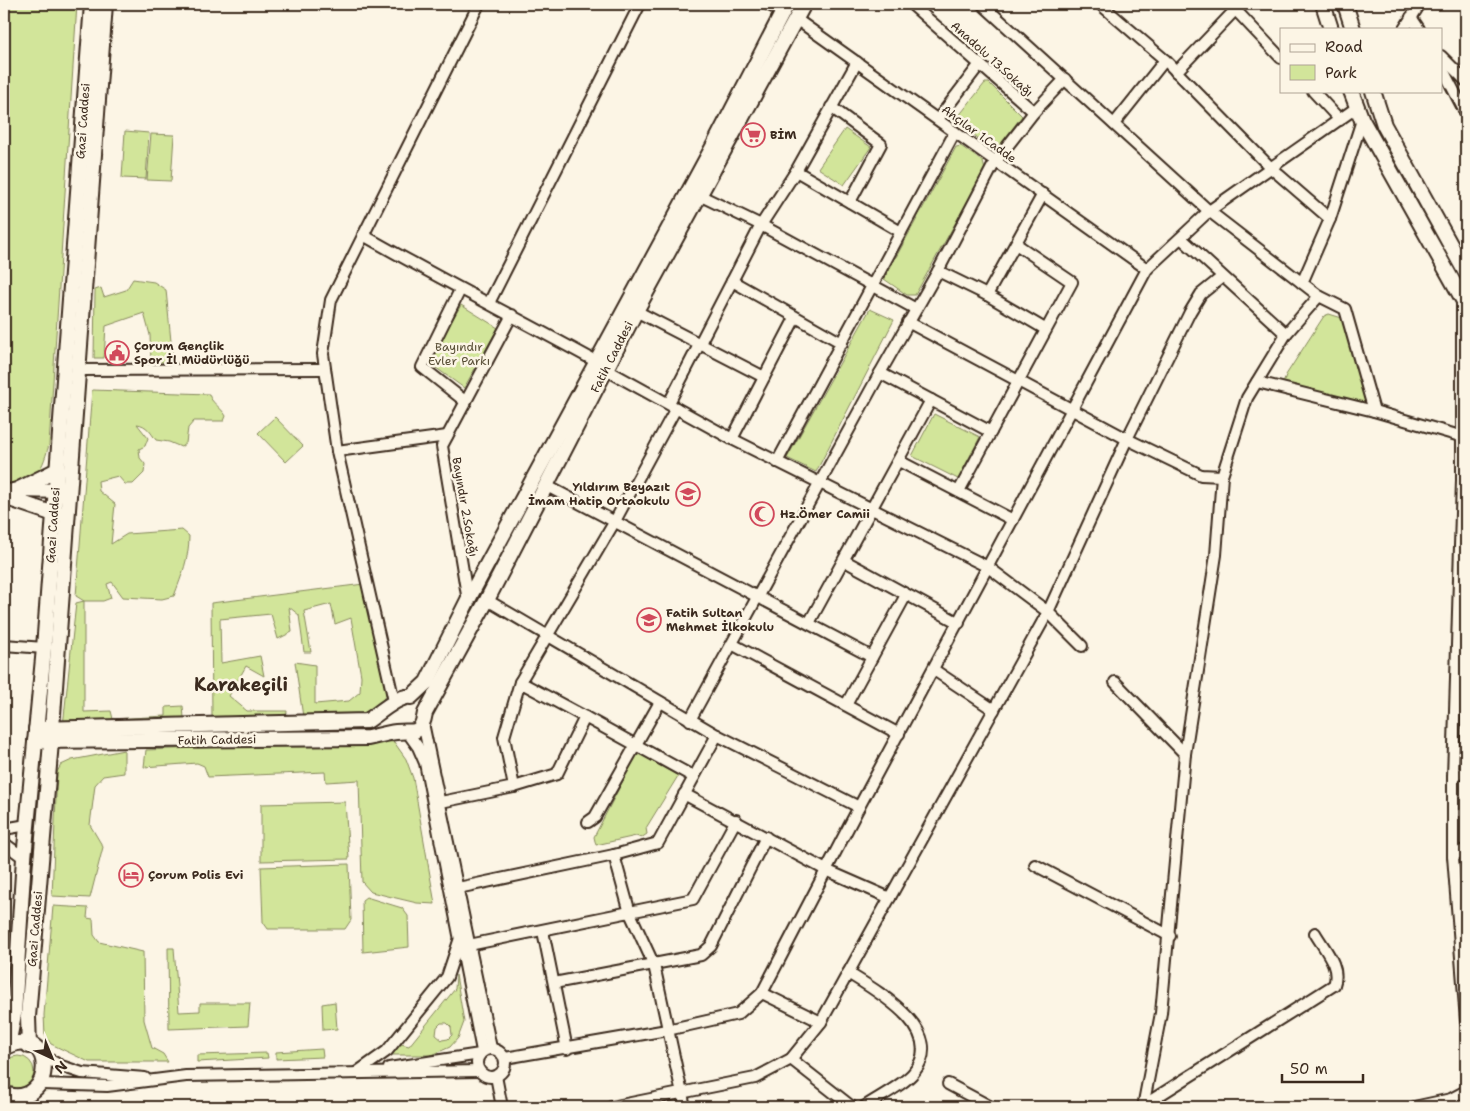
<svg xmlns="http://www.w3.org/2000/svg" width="1470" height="1111" viewBox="0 0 1470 1111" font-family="'Shantell Sans',sans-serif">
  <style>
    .green { fill: #d2e59a; stroke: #86885c; fill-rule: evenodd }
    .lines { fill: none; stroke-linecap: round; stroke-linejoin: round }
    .street-casing { stroke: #3b2a1e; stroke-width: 14 }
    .secondary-casing { stroke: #3b2a1e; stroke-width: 18 }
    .street { stroke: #fcf5e5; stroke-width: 10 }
    .secondary { stroke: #fcf5e5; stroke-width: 14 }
    .labels { text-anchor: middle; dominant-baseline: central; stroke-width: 5; stroke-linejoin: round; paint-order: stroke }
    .street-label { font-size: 12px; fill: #3b2a1e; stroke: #fcf5e5 }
    .poi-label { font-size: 12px; font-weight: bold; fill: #3b2a1e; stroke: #fcf5e5; text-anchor: start }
    .park-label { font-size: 12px; fill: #594f37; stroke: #fcf5e5 }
    .district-label { font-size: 18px; font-weight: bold; fill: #3b2a1e; stroke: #fcf5e5 }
  </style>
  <rect width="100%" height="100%" fill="#fcf5e5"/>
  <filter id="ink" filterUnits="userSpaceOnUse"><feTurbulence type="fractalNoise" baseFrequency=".02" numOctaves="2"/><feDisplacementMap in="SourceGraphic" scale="10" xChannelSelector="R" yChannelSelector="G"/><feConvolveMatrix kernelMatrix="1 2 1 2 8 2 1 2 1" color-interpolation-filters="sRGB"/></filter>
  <g filter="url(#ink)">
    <!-- green -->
    <g class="green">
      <path d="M4 4H77L49 445C40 476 36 481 4 485Z"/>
      <path d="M985 83H989L1022 116 999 146 995 149 988 146 959 123 958 117Z"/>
      <path d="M845 129 871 147 844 185 818 168Z"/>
      <path d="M125 131 149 133 146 179 122 178Z"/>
      <path d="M151 134 174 135 171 181 147 180Z"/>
      <path d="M961 146 983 162 985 170 915 295H907L884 279 956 147Z"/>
      <path d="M133 279 154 282 166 290 173 362H151L150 335 144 313 106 326 104 358H94L95 290 101 288 104 297 126 290Z"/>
      <path d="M461 305 498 328 464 388 428 362Z"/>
      <path d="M870 309 894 320 816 472 787 458Z"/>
      <path d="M1329 314 1342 318 1366 404 1283 384 1286 375 1324 316Z"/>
      <path d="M92 390 209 394C211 403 221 407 226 416L224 421H194L188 428 186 443 181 447 169 442 156 440C151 433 147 425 137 424L148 438 145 446 139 449 140 458 145 464 144 473 133 484H125L118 476 98 481 99 491 115 504 111 544 127 534 182 530 189 536C189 558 182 575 174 596L162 599 123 597 112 582 107 584 111 598 103 601H84V712L111 711 113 719 166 716V707L183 706 184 718 63 726 76 603 84 601 76 596Z"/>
      <path d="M934 414 980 437 958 479 912 456Z"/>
      <path d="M275 417 303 446 286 462 258 433Z"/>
      <path d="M364 584 388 691C374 722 332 718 303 717L295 662 315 665V704L349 701 360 692 361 676 351 618 335 624 331 604 304 611 311 652H304L299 615 289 607 292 632 278 639 271 614 220 619 221 663 260 656 264 676 246 666 229 696 247 711H287L286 719 212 717 211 603Z"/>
      <path d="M378 741 394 742 406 759 413 778 435 904 417 903 371 892 362 882 359 780 326 782 325 772 208 777 204 766 197 763 144 767 146 750Z"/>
      <path d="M124 750V773L103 776 95 785 90 825 103 847 90 898 52 896 57 772 61 765 72 760Z"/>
      <path d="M640 754 678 776 646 828 647 834 641 838 636 836 596 845 594 837 635 757Z"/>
      <path d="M345 802 349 859 261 861V804Z"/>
      <path d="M349 864 351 920 345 929H268L263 922 261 867Z"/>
      <path d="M366 897 402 908 408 916 409 947 363 952 362 900Z"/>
      <path d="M53 906 88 908 87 918 93 919 94 935 99 942 143 952 144 1020 152 1048 163 1054 168 1062H89L51 1044 45 1035 44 1015Z"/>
      <path d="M168 948H174L179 1012 200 1011V1003H250L248 1026 169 1029Z"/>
      <path d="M456 975 464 1022 458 1038 450 1047 432 1055H389L401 1044 409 1046 455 989ZM441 1023H447L451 1027 452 1035 448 1039 442 1040 436 1035 437 1027Z"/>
      <path d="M335 1002 337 1029 323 1030 322 1004Z"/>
      <path d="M322 1049 323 1057 276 1059V1052Z"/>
      <path d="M267 1053 268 1058 197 1062V1055Z"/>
      <circle cx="18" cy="1072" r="16"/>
    </g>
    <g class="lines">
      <!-- street casing -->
      <g class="street-casing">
        <g id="street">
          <path d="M767 4 783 12"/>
          <path d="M911 4 1034 112"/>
          <path d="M982 4 1209 211 1319 296 1345 309 1374 411"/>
          <path d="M1100 4 1165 60 1271 168 1330 219"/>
          <path d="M1230 4 1281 58"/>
          <path d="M1411 17 1419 29"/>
          <path d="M796 19 1147 269"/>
          <path d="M1404 29 1420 4"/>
          <path d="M1441 56 1466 81"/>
          <path d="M1441 66 1466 114"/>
          <path d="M1176 72 1236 9"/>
          <path d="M1313 91 1340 120"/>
          <path d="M831 107 881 144 850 202"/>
          <path d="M938 119 980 64"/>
          <path d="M1114 124 1165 60"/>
          <path d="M796 171 901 232"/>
          <path d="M699 195 761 225 916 309"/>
          <path d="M363 235C440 279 519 319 597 362"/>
          <path d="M1181 238 1286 334"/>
          <path d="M938 271 987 295 1045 329"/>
          <path d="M732 281 842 343"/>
          <path d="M1302 283 1330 219 1362 120"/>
          <path d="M460 290 422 367 466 402"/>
          <path d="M987 295 1043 194"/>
          <path d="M1462 299V480L1453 777V856L1466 1021"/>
          <path d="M489 303 640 4"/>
          <path d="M636 311 764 377"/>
          <path d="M908 322 1127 439 1201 475 1222 476"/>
          <path d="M605 369 732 439 988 567 1048 612 1082 646"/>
          <path d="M79 370 324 369"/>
          <path d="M880 373 991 432"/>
          <path d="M1257 382 1374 411 1460 436"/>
          <path d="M669 403 761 225 796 171 857 62"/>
          <path d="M732 439 795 318"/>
          <path d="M337 451 447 436"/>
          <path d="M899 461 1013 520"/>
          <path d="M777 462 955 132"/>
          <path d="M547 486 872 657"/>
          <path d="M959 491 1072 282 1016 244"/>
          <path d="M845 561 959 623"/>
          <path d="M487 600 717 735 859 807"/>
          <path d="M468 601 442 446 512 315"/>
          <path d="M809 623 931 400"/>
          <path d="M732 644 899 734"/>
          <path d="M4 645 44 648"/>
          <path d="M934 670 994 710"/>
          <path d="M520 682 585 717"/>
          <path d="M1115 682 1185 754"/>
          <path d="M394 701 337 451 323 354 331 300 479 4"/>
          <path d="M846 705 906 595"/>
          <path d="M690 720 880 373 938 271 995 162 1034 112 1065 79"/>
          <path d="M423 723 491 1048"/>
          <path d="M408 733 418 747 425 763 482 1051"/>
          <path d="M1453 777 1466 771"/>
          <path d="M514 787 557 774 585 717 694 777"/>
          <path d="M684 794 826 870 890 898"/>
          <path d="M441 802 514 787 504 737 520 682 615 521 676 408"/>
          <path d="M588 822 595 817 660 702"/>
          <path d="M4 829 27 825"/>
          <path d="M4 843 24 858"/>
          <path d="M614 855 630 913 654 965 685 1107"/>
          <path d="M1453 856 1466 849"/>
          <path d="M1035 865 1170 936"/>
          <path d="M458 888 614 855 658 843 717 735"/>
          <path d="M543 931 567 1049"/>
          <path d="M469 945 693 899 736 820"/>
          <path d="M848 973C877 991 948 1031 914 1072 905 1084 877 1098 864 1107"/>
          <path d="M554 983 701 955 711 946 766 837"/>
          <path d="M762 993 821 1022"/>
          <circle cx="491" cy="1063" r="14"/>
          <path d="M39 1054 61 1066 82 1073 145 1078"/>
          <path d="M505 1058 667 1030 738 1014 762 993 859 807 1147 269 1209 211 1356 108"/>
          <path d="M791 1059 852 1107"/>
          <path d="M389 1068 480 1054"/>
          <path d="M356 1073 387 1051 447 977 459 941"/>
          <path d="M496 1076 502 1107"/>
          <path d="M42 1084 107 1086 186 1076 479 1071"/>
          <path d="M948 1084 991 1107"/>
          <path d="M1144 1105 1334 985C1341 966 1324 949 1315 933"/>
          <path d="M611 1107 755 1078 791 1059 821 1022 1048 612 1127 439 1190 312 1201 294 1222 277"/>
          <path d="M1143 1107 1161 1013 1185 754 1216 555 1222 476 1247 398 1286 334 1319 296"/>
          <path d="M1414 1107 1451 1099 1466 1091"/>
        </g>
      </g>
      <!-- secondary casing -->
      <g class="secondary-casing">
        <g id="secondary">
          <path d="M1323 4 1331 29"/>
          <path d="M1345 4 1353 29"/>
          <path d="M1351 91 1362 120 1466 305"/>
          <path d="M1373 91 1384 125 1466 273"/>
          <path d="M19 489 57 470"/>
          <path d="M4 493 17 490 63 491"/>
          <path d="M4 497 54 514H63"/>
          <path d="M36 729 367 721C379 714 398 695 411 697L427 682 471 594 715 143 787 4"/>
          <path d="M35 741 368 738C377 736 387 733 396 732 413 730 421 737 425 713L487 600 636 311 804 4"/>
          <path d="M8 1046 14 1014 24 858 44 648 92 4"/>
          <path d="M29 1046 28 1017 51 742 105 4"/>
          <path d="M4 1048C57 1020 57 1111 4 1094"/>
        </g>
      </g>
      <!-- street -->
      <use href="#street" class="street"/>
      <!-- secondary -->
      <use href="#secondary" class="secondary"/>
    </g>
  </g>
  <!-- icons -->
  <defs>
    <g id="supermarket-ring" transform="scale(1.25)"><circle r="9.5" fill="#fcf5e5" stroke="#d1495b" stroke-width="1.5"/><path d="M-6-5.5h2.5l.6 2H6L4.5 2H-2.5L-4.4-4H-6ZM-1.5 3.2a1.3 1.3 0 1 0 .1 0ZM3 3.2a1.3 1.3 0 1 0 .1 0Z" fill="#d1495b"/></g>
    <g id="civic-ring" transform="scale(1.25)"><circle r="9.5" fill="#fcf5e5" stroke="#d1495b" stroke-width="1.5"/><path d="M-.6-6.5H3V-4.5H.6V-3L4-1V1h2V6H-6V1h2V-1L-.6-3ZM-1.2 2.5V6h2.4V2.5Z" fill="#d1495b"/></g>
    <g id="school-ring" transform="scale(1.25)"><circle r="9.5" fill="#fcf5e5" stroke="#d1495b" stroke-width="1.5"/><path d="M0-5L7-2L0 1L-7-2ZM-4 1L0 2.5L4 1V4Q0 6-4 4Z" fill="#d1495b"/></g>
    <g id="mosque-ring" transform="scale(1.25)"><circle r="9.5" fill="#fcf5e5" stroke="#d1495b" stroke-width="1.5"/><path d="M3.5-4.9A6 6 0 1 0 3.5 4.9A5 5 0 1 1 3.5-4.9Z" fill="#d1495b"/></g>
    <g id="hotel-ring" transform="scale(1.25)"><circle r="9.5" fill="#fcf5e5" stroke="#d1495b" stroke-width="1.5"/><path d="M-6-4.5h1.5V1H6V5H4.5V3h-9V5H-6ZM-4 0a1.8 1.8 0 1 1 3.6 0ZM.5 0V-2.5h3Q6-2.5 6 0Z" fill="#d1495b"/></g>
  </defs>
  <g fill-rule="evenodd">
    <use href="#supermarket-ring" x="753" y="135"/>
    <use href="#civic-ring" x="117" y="353"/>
    <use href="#school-ring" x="688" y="494"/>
    <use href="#mosque-ring" x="762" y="514"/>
    <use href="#school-ring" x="649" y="620"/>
    <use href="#hotel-ring" x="131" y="875"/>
  </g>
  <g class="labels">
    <!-- street labels -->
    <g class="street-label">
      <text transform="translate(992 59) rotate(42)">Anadolu 13.Sokağı</text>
      <text transform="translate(83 121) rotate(-86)">Gazi Caddesi</text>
      <text transform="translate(979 134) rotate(36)">Ahçılar 1.Cadde</text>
      <text transform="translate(612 357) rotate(-63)">Fatih Caddesi</text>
      <text transform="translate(465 507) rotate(80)">Bayındır 2.Sokağı</text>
      <text transform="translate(53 525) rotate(-86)">Gazi Caddesi</text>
      <text transform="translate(217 740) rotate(-1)">Fatih Caddesi</text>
      <text transform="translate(35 929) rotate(-85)">Gazi Caddesi</text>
    </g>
    <!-- poi labels -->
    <g class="poi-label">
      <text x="770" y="135">BİM</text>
      <text x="134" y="346">Çorum Gençlik<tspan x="134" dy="14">Spor İl Müdürlüğü</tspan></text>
      <text x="670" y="487" text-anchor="end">Yıldırım Beyazıt<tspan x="670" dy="14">İmam Hatip Ortaokulu</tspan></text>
      <text x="780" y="514">Hz.Ömer Camii</text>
      <text x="666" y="613">Fatih Sultan<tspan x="666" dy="14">Mehmet İlkokulu</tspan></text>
      <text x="148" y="875">Çorum Polis Evi</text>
    </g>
    <!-- park labels -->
    <g class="park-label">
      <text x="459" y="347">Bayındır<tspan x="459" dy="14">Evler Parkı</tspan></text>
    </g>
    <!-- district labels -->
    <g class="district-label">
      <text x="241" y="685">Karakeçili</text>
    </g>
  </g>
  <!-- margin -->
  <rect width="1470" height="1111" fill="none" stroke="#fcf5e5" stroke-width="20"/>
  <rect x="10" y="10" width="1450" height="1091" fill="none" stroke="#3b2a1e" stroke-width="2" filter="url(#ink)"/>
  <!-- legend -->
  <rect x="1280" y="28" width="162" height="65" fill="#fcf5e5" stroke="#afa495"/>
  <rect x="1290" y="44" width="25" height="8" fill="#fcf5e5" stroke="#afa495"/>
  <text x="1325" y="52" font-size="15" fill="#3b2a1e">Road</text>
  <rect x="1290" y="65" width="25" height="15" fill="#d2e59a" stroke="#afa495"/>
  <text x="1325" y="78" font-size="15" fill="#3b2a1e">Park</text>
  <!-- north arrow -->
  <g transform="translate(52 1058) rotate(136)" stroke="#fcf5e5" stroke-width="4" paint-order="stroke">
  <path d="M0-4L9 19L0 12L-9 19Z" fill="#3b2a1e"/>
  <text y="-8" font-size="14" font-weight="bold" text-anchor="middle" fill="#3b2a1e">N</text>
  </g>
  <!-- scale -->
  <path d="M1282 1074v8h81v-8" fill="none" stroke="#3b2a1e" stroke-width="2.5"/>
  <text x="1290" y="1074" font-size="15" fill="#3b2a1e" stroke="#fcf5e5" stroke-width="4" paint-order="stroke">50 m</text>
</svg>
